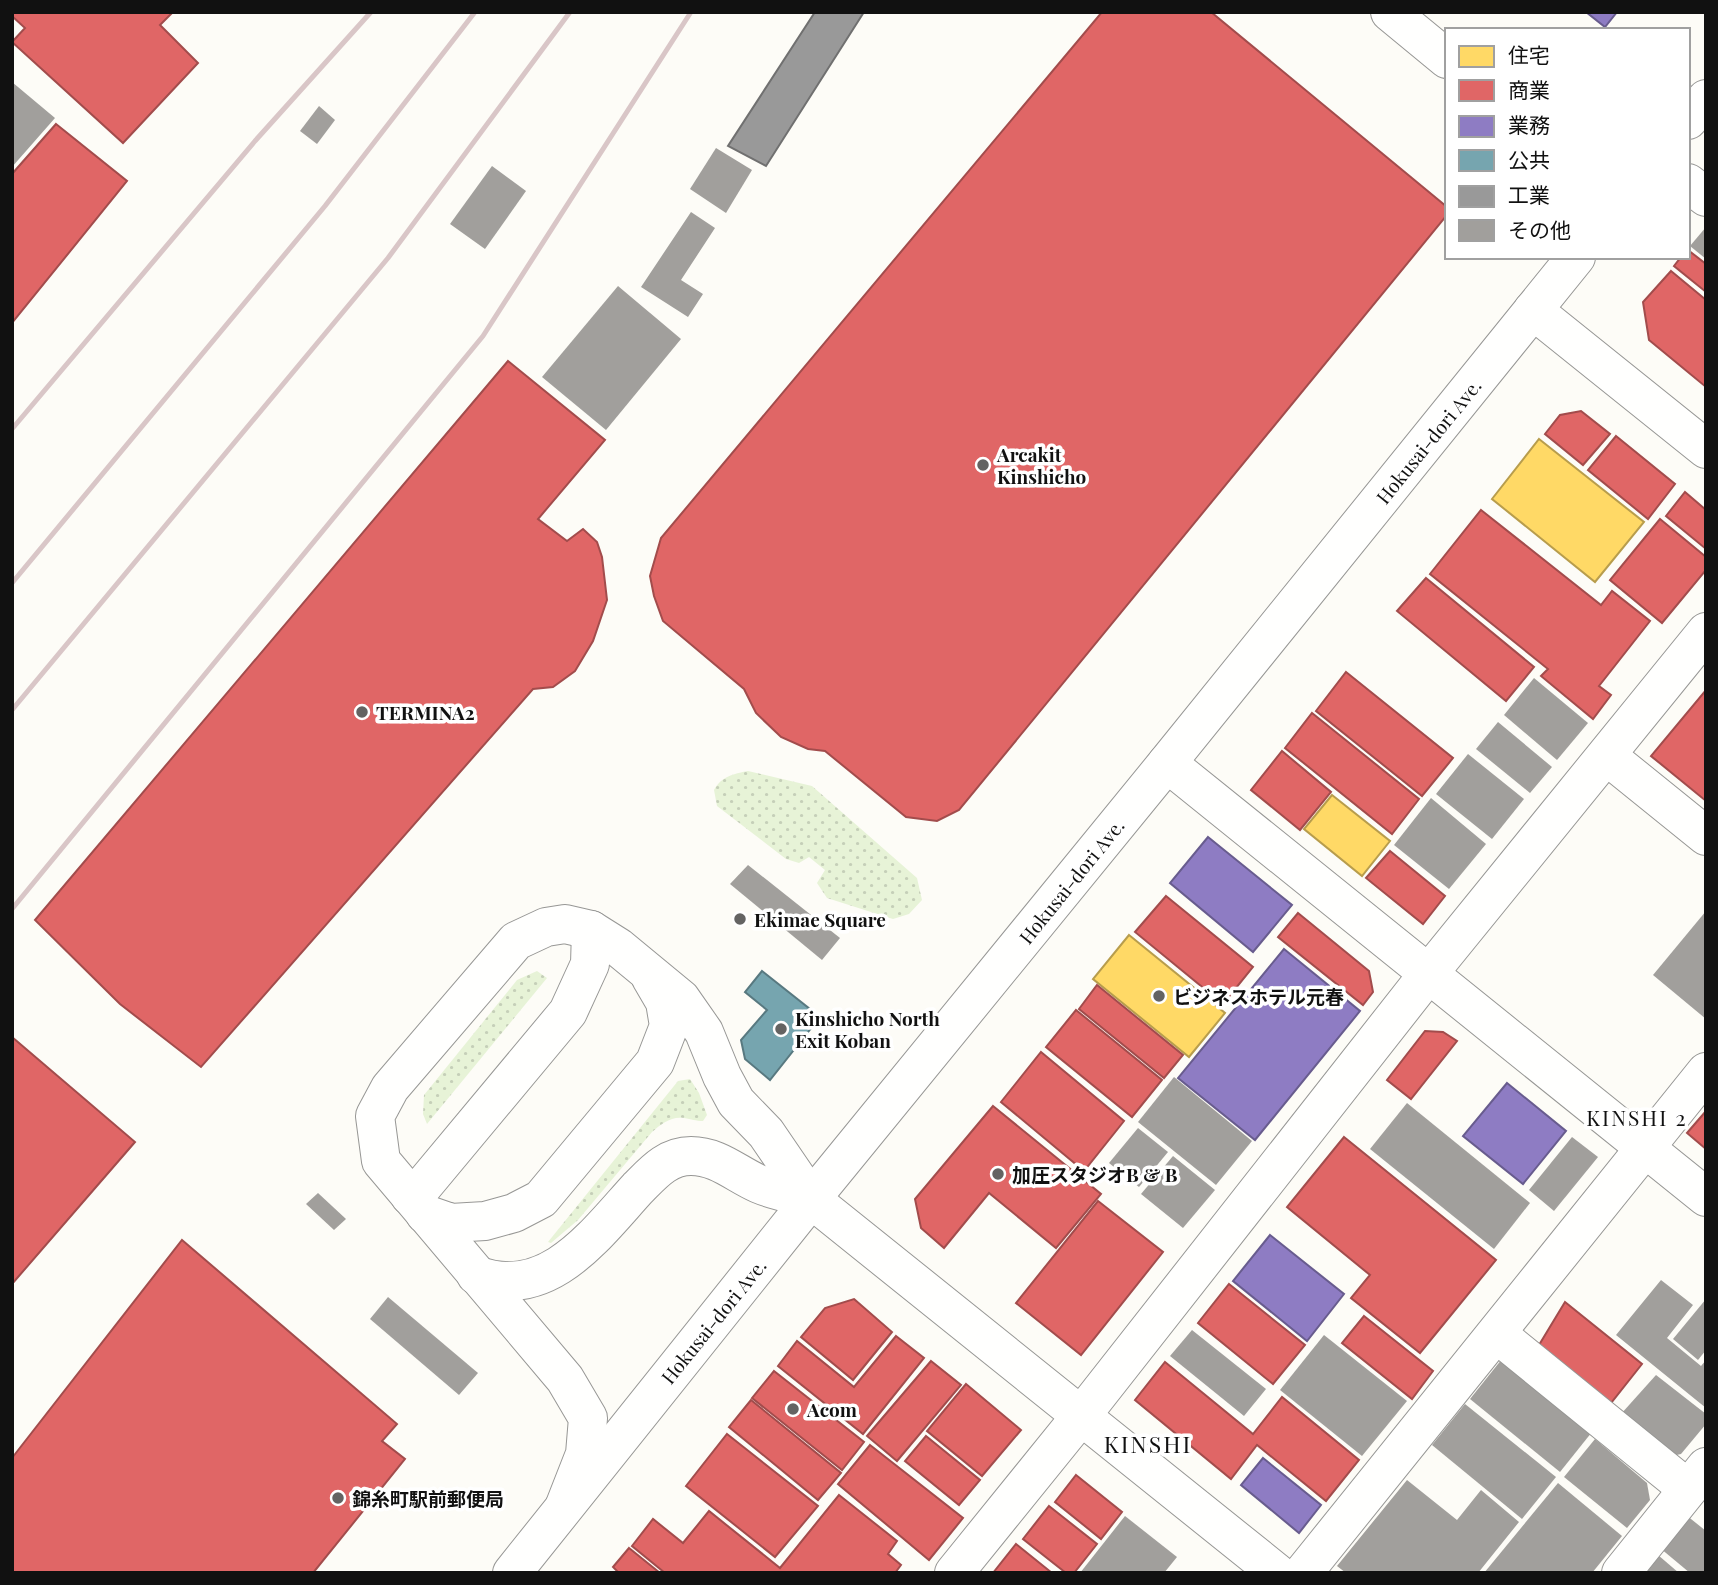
<svg xmlns="http://www.w3.org/2000/svg" width="1718" height="1585" viewBox="0 0 1718 1585" font-family="'Playfair Display','Noto Sans JP',serif">
  <style>
    .grass { fill: url(#grass-dots) }
    .homes { fill: #ffd966; stroke: #b89d4c; stroke-width: 2 }
    .shops { fill: #e06666; stroke: #a24c4c; stroke-width: 2 }
    .offices { fill: #8e7cc3; stroke: #685c8e; stroke-width: 2 }
    .public { fill: #76a5af; stroke: #587980; stroke-width: 2 }
    .industry { fill: #999; stroke: #707070; stroke-width: 2 }
    .building { fill: #a19f9c }
    .lines { fill: none; stroke-linecap: round; stroke-linejoin: round }
    .minor-casing { stroke: #979795; stroke-width: 40 }
    .minor { stroke: #fffffe; stroke-width: 38 }
    .rail { stroke: #d9c6c7; stroke-width: 5 }
    .poi-dot { fill: #646362; stroke: #fff; stroke-width: 2.5 }
    .labels { text-anchor: middle; dominant-baseline: central; stroke-width: 7; stroke-linejoin: round; paint-order: stroke }
    .street-label { font-size: 19px; fill: #111; stroke: #fff }
    .poi-label { font-size: 19px; font-weight: bold; fill: #111; stroke: #fff; text-anchor: start }
    .neighbourhood-label { font-size: 21px; letter-spacing: 2px; fill: #111; stroke: #fff }
    .quarter-label { font-size: 23px; letter-spacing: 2px; fill: #111; stroke: #fff }
  </style>
  <defs>
    <pattern id="grass-dots" width="8" height="8" patternUnits="userSpaceOnUse" patternTransform="scale(1.75)"><rect width="8" height="8" fill="#e7f3d7"/><path d="M2 2h.1M6 6h.1" fill="none" stroke="#c5cfb8" stroke-width="1.8" stroke-linecap="round"/></pattern>
  </defs>
  <rect width="100%" height="100%" fill="#fdfcf7"/>
  <!-- grass -->
  <g class="grass">
    <path d="M748 771 812 786 917 878 922 900 909 914 893 919 827 898 817 883 825 870 809 857 799 863 786 859 717 806 714 790C722 776 733 774 748 771Z"/>
    <path d="M537 971 547 978 427 1124 423 1114 424 1095 517 980Z"/>
    <path d="M690 1079 699 1093 707 1115 703 1121C695 1121 692 1119 684 1118 671 1116 661 1124 652 1132L578 1220 551 1243 548 1242 678 1081Z"/>
  </g>
  <!-- homes -->
  <g class="homes">
    <path d="M1539 439 1644 522 1595 582 1492 499Z"/>
    <path d="M1332 795 1390 841 1362 876 1304 829Z"/>
    <path d="M1129 935 1225 1013 1189 1057 1093 979Z"/>
  </g>
  <!-- shops -->
  <g class="shops">
    <path d="M12 12H173L160 25 198 63 123 143 12 42 25 28 12 16Z"/>
    <path d="M1102 12H1211L1447 207V215L959 810 937 821 906 817 825 751 808 749 781 737 756 713 744 689 663 621 654 596 650 576 661 538Z"/>
    <path d="M56 124 127 181 12 323V174Z"/>
    <path d="M1688 250 1706 264V292L1674 266 1681 257H1688Z"/>
    <path d="M1671 271 1706 300V387L1649 340 1643 302Z"/>
    <path d="M508 361 605 440 538 519 567 541 583 529 597 542 602 557 607 600 593 641 575 671 553 687 533 689 201 1067 120 1004 35 920Z"/>
    <path d="M1581 411 1610 434 1583 465 1545 434 1560 415Z"/>
    <path d="M1616 436 1675 484 1648 519 1588 470Z"/>
    <path d="M1685 492 1706 510V549L1666 516Z"/>
    <path d="M1481 510 1601 605 1612 591 1650 621 1599 686 1611 695 1593 719 1541 676 1548 669 1430 574Z"/>
    <path d="M1660 519 1706 557V570L1662 623 1610 580Z"/>
    <path d="M1426 578 1534 667 1506 701 1397 611Z"/>
    <path d="M1346 672 1453 758 1422 796 1316 711Z"/>
    <path d="M1706 690V801L1651 756Z"/>
    <path d="M1312 713 1419 799 1392 834 1285 748Z"/>
    <path d="M1282 751 1331 792 1300 830 1251 790Z"/>
    <path d="M1390 851 1445 896 1423 924 1366 878Z"/>
    <path d="M1166 896 1253 967 1223 1004 1135 932Z"/>
    <path d="M1298 913 1369 971 1373 992 1363 1005 1278 937Z"/>
    <path d="M1097 985 1183 1055 1164 1078 1079 1009Z"/>
    <path d="M1076 1010 1162 1080 1132 1117 1046 1047Z"/>
    <path d="M1425 1031 1443 1032 1457 1041 1411 1099 1387 1080Z"/>
    <path d="M12 1037 135 1142 12 1284Z"/>
    <path d="M1041 1052 1124 1121 1084 1171 1001 1102Z"/>
    <path d="M993 1106 1101 1194 1056 1248 989 1193 944 1248 921 1228 915 1199Z"/>
    <path d="M1706 1111V1149L1687 1133Z"/>
    <path d="M1344 1137 1496 1260 1420 1353 1351 1298 1370 1275 1287 1207Z"/>
    <path d="M1098 1201 1163 1252 1081 1355 1016 1303Z"/>
    <path d="M182 1240 397 1424 382 1441 405 1459 313 1573H12V1458Z"/>
    <path d="M1229 1284 1305 1345 1273 1384 1198 1323Z"/>
    <path d="M854 1299 892 1332 853 1380 801 1337 825 1308Z"/>
    <path d="M1565 1302 1642 1364 1611 1403 1539 1345Z"/>
    <path d="M1364 1316 1433 1371 1412 1399 1342 1343Z"/>
    <path d="M896 1336 924 1358 863 1434 778 1366 797 1341 854 1387Z"/>
    <path d="M931 1361 961 1385 897 1461 867 1436Z"/>
    <path d="M1165 1362 1253 1434 1282 1397 1359 1460 1326 1501 1257 1445 1231 1479 1135 1400Z"/>
    <path d="M774 1371 864 1442 842 1470 752 1398Z"/>
    <path d="M966 1384 1021 1430 982 1476 927 1431Z"/>
    <path d="M751 1400 841 1473 818 1500 729 1427Z"/>
    <path d="M727 1434 818 1506 775 1557 686 1486Z"/>
    <path d="M926 1436 980 1480 959 1505 905 1461Z"/>
    <path d="M870 1445 963 1518 929 1560 838 1484Z"/>
    <path d="M1076 1475 1122 1512 1101 1539 1055 1502Z"/>
    <path d="M839 1495 897 1541 888 1554 901 1565 895 1573H665L632 1546 653 1519 683 1543 709 1511 780 1568Z"/>
    <path d="M1049 1506 1097 1544 1074 1573H1066L1023 1539Z"/>
    <path d="M1016 1544 1052 1573H993Z"/>
    <path d="M629 1548 660 1573H619L613 1567Z"/>
  </g>
  <!-- offices -->
  <g class="offices">
    <path d="M1586 12H1617L1605 27Z"/>
    <path d="M1208 837 1292 905 1253 952 1170 883Z"/>
    <path d="M1284 949 1360 1011 1255 1140 1178 1078Z"/>
    <path d="M1507 1083 1566 1131 1523 1184 1463 1136Z"/>
    <path d="M1270 1235 1344 1294 1307 1341 1233 1281Z"/>
    <path d="M1263 1458 1321 1505 1299 1533 1241 1485Z"/>
  </g>
  <!-- public -->
  <path class="public" d="M762 971 820 1017 770 1080 745 1059 741 1040 767 1010 745 992Z"/>
  <!-- industry -->
  <path class="industry" d="M815 12H864L766 166 728 146Z"/>
  <!-- building -->
  <g class="building">
    <path d="M12 82 55 118 12 167Z"/>
    <path d="M319 106 335 120 317 144 300 131Z"/>
    <path d="M716 148 752 170 726 213 690 189Z"/>
    <path d="M492 166 526 191 485 249 450 224Z"/>
    <path d="M691 212 715 228 681 280 703 294 688 317 641 287Z"/>
    <path d="M1706 227V259L1690 246Z"/>
    <path d="M618 286 681 339 606 430 542 377Z"/>
    <path d="M1534 678 1588 723 1557 760 1504 715Z"/>
    <path d="M1498 722 1552 767 1530 793 1476 749Z"/>
    <path d="M1468 754 1524 799 1492 839 1436 794Z"/>
    <path d="M1431 798 1486 844 1449 889 1394 845Z"/>
    <path d="M748 865 840 938 822 960 730 884Z"/>
    <path d="M1706 911V1019L1653 975Z"/>
    <path d="M1174 1077 1252 1141 1216 1185 1138 1122Z"/>
    <path d="M1407 1103 1530 1203 1494 1249 1370 1149Z"/>
    <path d="M1138 1128 1168 1152 1139 1187 1109 1163Z"/>
    <path d="M1572 1137 1598 1157 1554 1211 1529 1190Z"/>
    <path d="M1173 1156 1215 1190 1183 1228 1141 1194Z"/>
    <path d="M318 1193 346 1219 334 1230 306 1204Z"/>
    <path d="M1661 1280 1693 1305 1667 1338 1701 1366 1706 1360V1408L1616 1335Z"/>
    <path d="M388 1297 478 1373 459 1395 370 1319Z"/>
    <path d="M1706 1299V1350L1698 1360 1673 1339Z"/>
    <path d="M1192 1330 1266 1389 1244 1416 1170 1356Z"/>
    <path d="M1324 1335 1407 1401 1362 1456 1280 1390Z"/>
    <path d="M1502 1359 1592 1432 1560 1472 1470 1399Z"/>
    <path d="M1656 1375 1706 1414V1424L1681 1454 1672 1456 1621 1414Z"/>
    <path d="M1465 1404 1556 1477 1522 1519 1432 1445Z"/>
    <path d="M1595 1439 1647 1483 1650 1500 1627 1528 1564 1477Z"/>
    <path d="M1407 1480 1457 1520 1481 1490 1519 1522 1478 1573H1346L1337 1566Z"/>
    <path d="M1558 1483 1622 1536 1592 1573H1484Z"/>
    <path d="M1686 1515 1706 1531V1573H1690L1660 1548Z"/>
    <path d="M1125 1516 1177 1557 1164 1573H1080Z"/>
    <path d="M1658 1555 1679 1573H1643Z"/>
  </g>
  <g class="lines">
    <!-- minor casing -->
    <g class="minor-casing">
      <g id="minor">
        <path d="M1390 12 1447 59"/>
        <path d="M1688 120 1706 99"/>
        <path d="M1688 183 1706 197"/>
        <path d="M1533 310 1706 449"/>
        <path d="M1607 756 1706 836"/>
        <path d="M1167 763 1706 1197"/>
        <path d="M410 1196 423 1186 568 1012 590 964 591 930"/>
        <path d="M425 1214 451 1223 485 1221 514 1213 541 1199 655 1062 669 1026 665 1002 651 978"/>
        <path d="M476 1275C548 1302 595 1235 638 1188 653 1173 667 1156 691 1156 718 1156 736 1174 759 1184 775 1191 794 1194 811 1199"/>
        <path d="M1497 1334 1688 1489"/>
        <path d="M565 1505 585 1454 588 1418 565 1379 381 1161 375 1116 390 1088 516 941 546 927 565 924 591 930 618 947 681 999 704 1032 722 1076 736 1102 766 1133 811 1199 1277 1573"/>
        <path d="M512 1573 811 1199 1167 763 1576 257"/>
        <path d="M954 1573 1081 1416 1429 973 1706 632"/>
        <path d="M1303 1573 1706 1072"/>
        <path d="M1621 1573 1706 1467"/>
      </g>
    </g>
    <!-- minor -->
    <use href="#minor" class="minor"/>
    <!-- rail -->
    <g class="rail">
      <path d="M12 429 255 141 371 12"/>
      <path d="M12 583 325 206 475 12"/>
      <path d="M12 710 388 258 570 12"/>
      <path d="M12 909 483 336 691 12"/>
    </g>
  </g>
  <!-- markers -->
  <g class="poi-dot">
    <circle cx="983" cy="465" r="7"/>
    <circle cx="362" cy="712" r="7"/>
    <circle cx="740" cy="919" r="7"/>
    <circle cx="1159" cy="996" r="7"/>
    <circle cx="781" cy="1029" r="7"/>
    <circle cx="998" cy="1174" r="7"/>
    <circle cx="793" cy="1409" r="7"/>
    <circle cx="338" cy="1498" r="7"/>
  </g>
  <g class="labels">
    <!-- street labels -->
    <g class="street-label">
      <text transform="translate(1428 441) rotate(-51)">Hokusai-dori Ave.</text>
      <text transform="translate(1071 881) rotate(-51)">Hokusai-dori Ave.</text>
      <text transform="translate(713 1321) rotate(-51)">Hokusai-dori Ave.</text>
    </g>
    <!-- poi labels -->
    <g class="poi-label">
      <text x="997" y="454">Arcakit<tspan x="997" dy="22">Kinshicho</tspan></text>
      <text x="376" y="712">TERMINA2</text>
      <text x="754" y="919">Ekimae Square</text>
      <text x="1173" y="996">ビジネスホテル元春</text>
      <text x="795" y="1018">Kinshicho North<tspan x="795" dy="22">Exit Koban</tspan></text>
      <text x="1012" y="1174">加圧スタジオB &amp; B</text>
      <text x="807" y="1409">Acom</text>
      <text x="352" y="1498">錦糸町駅前郵便局</text>
    </g>
    <!-- neighbourhood labels -->
    <g class="neighbourhood-label">
      <text x="1637" y="1117">KINSHI 2</text>
    </g>
    <!-- quarter labels -->
    <g class="quarter-label">
      <text x="1148" y="1443">KINSHI</text>
    </g>
  </g>
  <!-- border -->
  <rect width="1718" height="1585" fill="none" stroke="#111111" stroke-width="28"/>
  <!-- legend -->
  <rect x="1445" y="28" width="245" height="231" fill="#ffffff" stroke="#a0a0a0" stroke-width="2"/>
  <rect x="1459" y="46" width="35" height="21" fill="#ffd966" stroke="#a0a0a0" stroke-width="2"/>
  <text x="1508" y="63" font-size="21" fill="#111111">住宅</text>
  <rect x="1459" y="80" width="35" height="21" fill="#e06666" stroke="#a0a0a0" stroke-width="2"/>
  <text x="1508" y="98" font-size="21" fill="#111111">商業</text>
  <rect x="1459" y="116" width="35" height="21" fill="#8e7cc3" stroke="#a0a0a0" stroke-width="2"/>
  <text x="1508" y="133" font-size="21" fill="#111111">業務</text>
  <rect x="1459" y="150" width="35" height="21" fill="#76a5af" stroke="#a0a0a0" stroke-width="2"/>
  <text x="1508" y="168" font-size="21" fill="#111111">公共</text>
  <rect x="1459" y="186" width="35" height="21" fill="#999999" stroke="#a0a0a0" stroke-width="2"/>
  <text x="1508" y="203" font-size="21" fill="#111111">工業</text>
  <rect x="1459" y="220" width="35" height="21" fill="#a19f9c" stroke="#a0a0a0" stroke-width="2"/>
  <text x="1508" y="238" font-size="21" fill="#111111">その他</text>
</svg>
